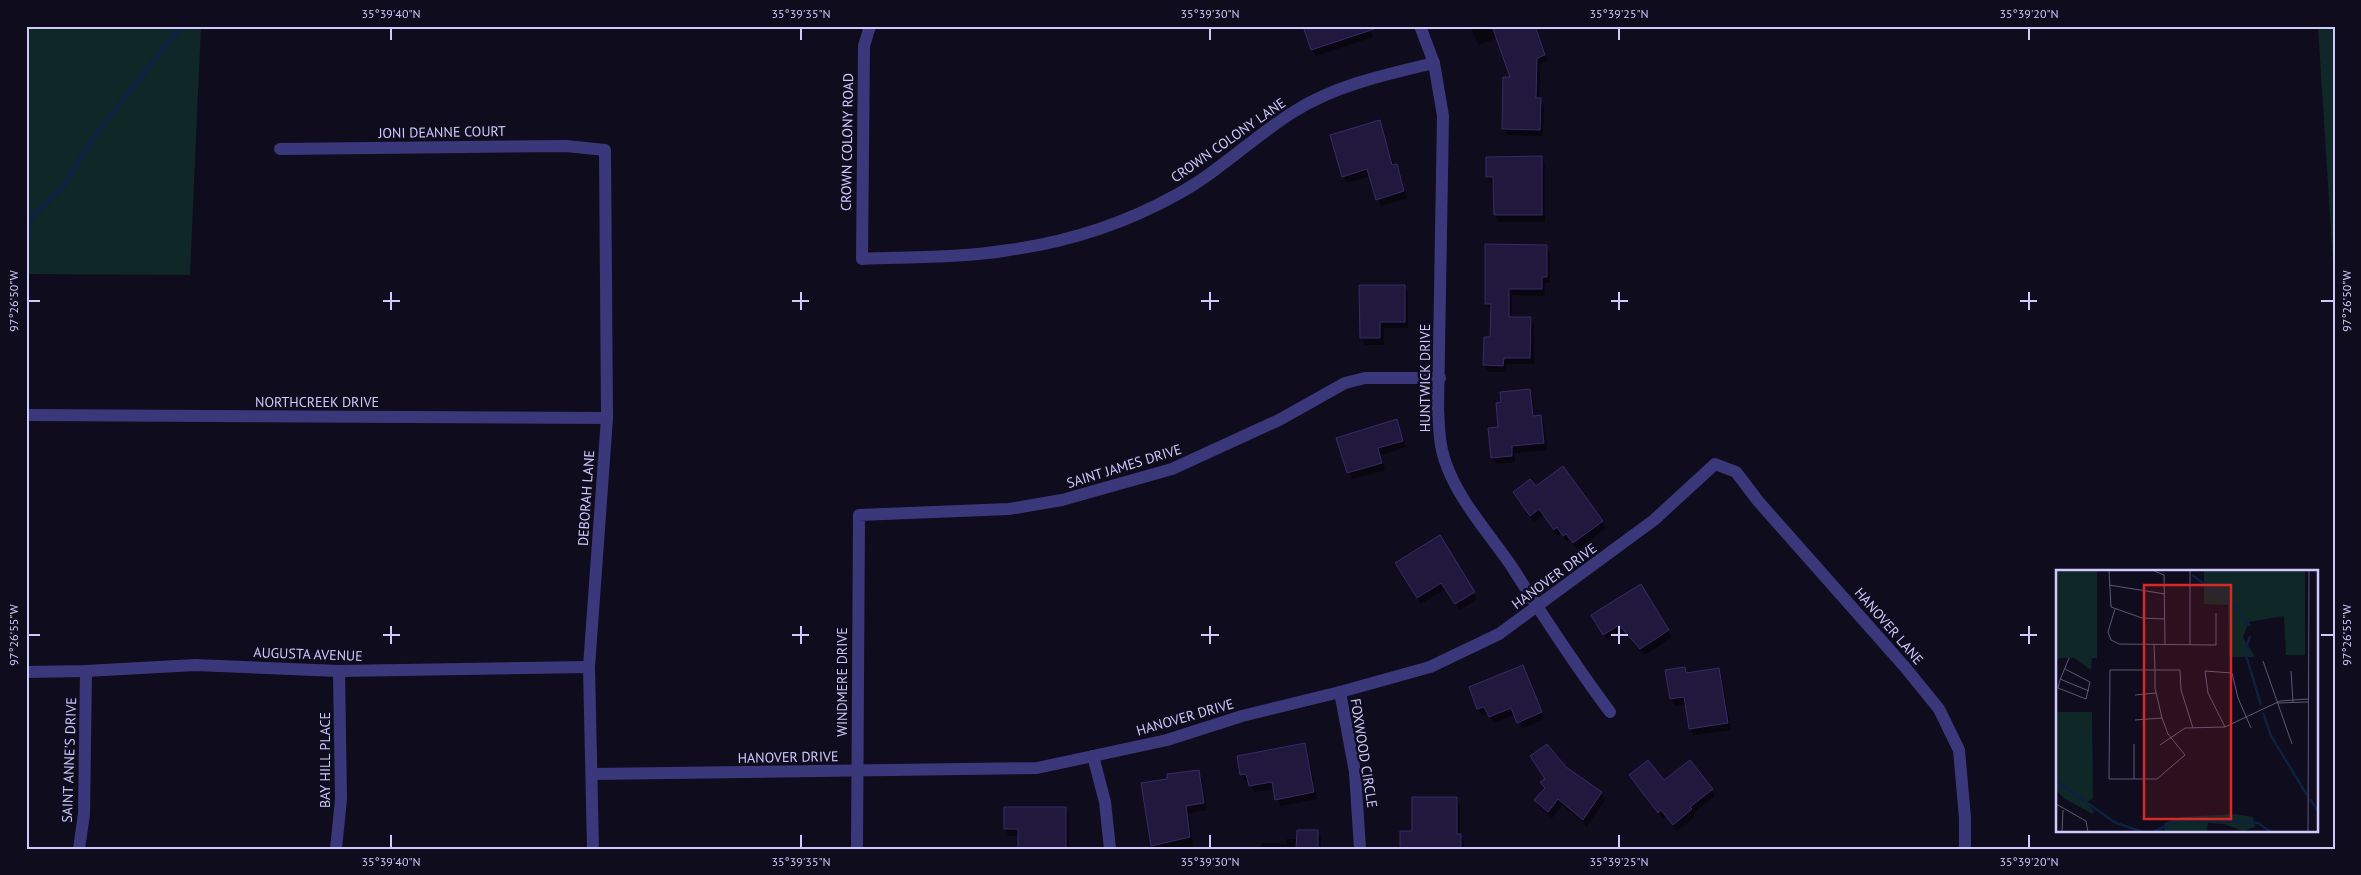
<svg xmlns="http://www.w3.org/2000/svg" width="2361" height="875" viewBox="0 0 2361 875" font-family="'PT Sans',sans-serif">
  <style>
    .green { fill: #0f2726 }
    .shadow { fill: #0007 }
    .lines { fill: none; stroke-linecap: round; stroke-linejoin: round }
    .stream { stroke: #0d2140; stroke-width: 5 }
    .building { fill: #20193d; stroke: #372b69 }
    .minor { stroke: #3a387b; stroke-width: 12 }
    .ticks { fill: none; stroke: #cfc9fe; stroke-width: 2 }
    .labels { text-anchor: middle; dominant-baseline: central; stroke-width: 5; stroke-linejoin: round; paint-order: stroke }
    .street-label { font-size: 14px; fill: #cfc9fe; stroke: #0f0c1d }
    .inset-river { fill: none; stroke: #0d2140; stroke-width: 2.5 }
    .inset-road { fill: none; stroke: #5c5877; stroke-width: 1 }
    .view { fill: #d62828; fill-opacity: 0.15; stroke: #d62828; stroke-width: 2.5 }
    .inset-edge { fill: none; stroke: #cfc9fe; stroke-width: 2.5 }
    .neatline { fill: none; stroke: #cfc9fe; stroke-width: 2 }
    .ticks-label { font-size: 12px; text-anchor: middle; fill: #cfc9fe }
  </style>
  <rect width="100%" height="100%" fill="#0f0c1d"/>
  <!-- green -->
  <g class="green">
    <path d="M26 26H201L190 275 26 274Z"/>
    <path d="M2318 26H2335V296Z"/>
  </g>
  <!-- shadow -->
  <g class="shadow">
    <path d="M1369 26 1373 37 1316 56 1312 49Z"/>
    <path d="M1470 26H1535L1548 61 1540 64 1539 100 1544 106 1543 136 1507 135 1503 128 1512 79 1497 38 1478 45Z"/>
    <path d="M1379 122 1394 166H1396L1400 172 1407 198 1381 206 1371 176 1347 183 1344 176Z"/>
    <path d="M1541 157 1545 164V222H1499L1495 215V183H1491L1487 176Z"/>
    <path d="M1546 246 1550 253V283H1545V296L1512 295V318L1530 319 1534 325V364H1507L1506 372H1488L1484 365 1491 338 1492 310 1486 304Z"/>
    <path d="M1404 286 1408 292V328H1384V345H1365L1361 338Z"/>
    <path d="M1529 390 1533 397 1535 417 1540 416 1544 423 1547 450 1515 453V462L1496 464 1492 457 1500 428Z"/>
    <path d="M1397 421 1406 447 1381 455 1385 470 1352 479 1338 439Z"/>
    <path d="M1535 488 1602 522 1606 528 1578 549 1570 540 1567 542 1561 533 1558 536 1543 515 1534 522 1518 499Z"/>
    <path d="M1439 537 1477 599 1460 610 1446 589 1421 604 1397 564Z"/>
    <path d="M1640 586 1672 637 1645 655 1623 631 1608 641 1592 616Z"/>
    <path d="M1684 668 1687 674 1719 669 1722 676 1731 730 1694 735 1690 729 1686 704 1675 706 1671 699 1667 671Z"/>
    <path d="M1526 673 1544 719 1522 729 1515 714 1494 723 1488 713 1482 716 1470 688Z"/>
    <path d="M1305 744 1308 751 1317 799 1280 806 1274 789 1254 792 1249 781H1245L1241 775Z"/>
    <path d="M1565 768 1601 793 1605 800 1587 826 1562 805 1552 818 1539 806 1535 800 1545 789 1541 783Z"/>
    <path d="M1198 771 1202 778 1207 810 1189 813 1193 849H1153L1143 784 1169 780Z"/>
    <path d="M1630 775 1711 790 1715 796 1693 814 1695 817 1677 831 1666 816 1663 819Z"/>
    <path d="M1457 798 1460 805V835L1464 842V849H1399V838L1413 833Z"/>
    <path d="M1065 808 1069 815V849H1019V836H1009L1005 829V809Z"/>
    <path d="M1318 831 1321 838V849H1261V843L1286 844V839H1298Z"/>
  </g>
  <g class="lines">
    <!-- stream -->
    <path class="stream" d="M26 229 30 219 64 185 93 138 181 26"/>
  </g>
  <!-- building -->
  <g class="building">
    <path d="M1303 26H1374V29L1311 50Z"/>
    <path d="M1492 26H1535L1545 55 1537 58 1536 98H1541L1540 130 1502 129 1503 77H1510Z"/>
    <path d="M1380 120 1392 165 1397 164 1404 191 1376 200 1367 169 1342 177 1330 135Z"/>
    <path d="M1542 156V215H1494L1493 177H1486V157Z"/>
    <path d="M1485 244 1547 245V277H1542V289H1509V317H1531L1530 358H1504L1503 366 1483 365 1484 337H1490L1491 304H1485Z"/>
    <path d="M1359 285H1405V322H1380V338H1360Z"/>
    <path d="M1530 389 1533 416 1541 415 1544 443 1512 446V456L1491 458 1488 428 1498 427 1496 403 1501 402 1500 392Z"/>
    <path d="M1397 419 1403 441 1378 448 1382 463 1347 473 1336 438Z"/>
    <path d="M1563 466 1603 521 1573 543 1566 534 1563 536 1557 527 1554 530 1539 509 1530 516 1513 492 1530 479 1536 486Z"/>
    <path d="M1440 535 1475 592 1455 604 1441 583 1417 598 1395 563Z"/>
    <path d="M1641 584 1669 630 1640 649 1619 625 1603 635 1591 615Z"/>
    <path d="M1523 665 1542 712 1517 723 1511 708 1489 717 1484 707 1477 709 1469 687Z"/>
    <path d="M1685 667 1686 673 1719 668 1728 723 1689 729 1684 697 1670 699 1665 670Z"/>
    <path d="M1305 743 1314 792 1275 800 1272 782 1249 786 1246 774 1240 775 1237 756Z"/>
    <path d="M1547 744 1566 767 1602 792 1583 820 1558 799 1548 812 1534 800 1545 788 1540 782 1545 779 1530 756Z"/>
    <path d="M1648 760 1664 780 1690 760 1713 789 1690 807 1692 809 1673 825 1661 810 1658 813 1629 775Z"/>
    <path d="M1199 770 1204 803 1186 806 1190 837 1151 846 1141 783 1167 779V774Z"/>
    <path d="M1412 797H1457V834H1461V849H1400V831H1412Z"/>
    <path d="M1004 807H1066V849H1018V829H1004Z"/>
    <path d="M1297 830H1318V849H1296Z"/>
  </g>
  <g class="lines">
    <!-- minor -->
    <g class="minor">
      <path d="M870 26 864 46 862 259C911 257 961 258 1009 250 1068 242 1126 223 1178 194 1220 171 1254 136 1295 111 1336 85 1388 74 1434 63"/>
      <path d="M1420 26 1434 63 1443 116 1438 408C1439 426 1439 444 1445 461 1458 500 1489 533 1512 567 1543 616 1575 665 1610 712"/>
      <path d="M280 149 566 146 605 150 607 418 589 667 593 849"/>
      <path d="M26 415 607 418"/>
      <path d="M26 672 86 671 195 665 339 671 589 667"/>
      <path d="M1340 692 1355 772 1360 849"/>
      <path d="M1093 756 1105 802 1110 849"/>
      <path d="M592 774 1037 768 1167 740 1242 716 1340 692 1430 667 1499 634 1654 520 1715 464 1736 472 1758 501 1904 666 1939 709 1959 750 1965 818V849"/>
      <path d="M79 849 84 814 86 671"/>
      <path d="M336 849 341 799 339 671"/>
      <path d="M857 849 859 515 1009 509 1062 500 1172 469 1279 420 1345 383 1365 378H1440"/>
    </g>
  </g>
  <!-- ticks -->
  <path class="ticks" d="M391 28V40M801 28V40M1210 28V40M1619 28V40M2029 28V40M391 292V310M801 292V310M1210 292V310M1619 292V310M2029 292V310M28 301H40M383 301H400M792 301H809M1201 301H1219M1611 301H1628M2020 301H2037M2321 301H2334M391 626V644M801 626V644M1210 626V644M1619 626V644M2029 626V644M28 635H40M383 635H400M792 635H809M1201 635H1219M1611 635H1628M2020 635H2037M2321 635H2334M391 835V848M801 835V848M1210 835V848M1619 835V848M2029 835V848"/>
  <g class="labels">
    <!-- street labels -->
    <g class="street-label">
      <text transform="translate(442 132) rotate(-1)">JONI DEANNE COURT</text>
      <text transform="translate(1228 140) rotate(-35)">CROWN COLONY LANE</text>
      <text transform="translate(847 142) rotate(-89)">CROWN COLONY ROAD</text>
      <text transform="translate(1425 378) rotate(-90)">HUNTWICK DRIVE</text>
      <text x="317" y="402">NORTHCREEK DRIVE</text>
      <text transform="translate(1124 466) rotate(-17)">SAINT JAMES DRIVE</text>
      <text transform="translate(586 498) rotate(-86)">DEBORAH LANE</text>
      <text transform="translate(1554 576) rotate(-36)">HANOVER DRIVE</text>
      <text transform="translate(1889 626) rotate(49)">HANOVER LANE</text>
      <text transform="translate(308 654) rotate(2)">AUGUSTA AVENUE</text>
      <text transform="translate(842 682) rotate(-90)">WINDMERE DRIVE</text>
      <text transform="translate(1185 717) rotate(-16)">HANOVER DRIVE</text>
      <text transform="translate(1364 753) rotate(81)">FOXWOOD CIRCLE</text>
      <text transform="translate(788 757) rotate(-1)">HANOVER DRIVE</text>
      <text transform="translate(69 760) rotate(-88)">SAINT ANNE'S DRIVE</text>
      <text transform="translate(325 760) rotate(-90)">BAY HILL PLACE</text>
    </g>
  </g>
  <!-- overview -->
  <g transform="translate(2056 570)">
    <rect width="262" height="262" fill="#0f0c1d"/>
    <path d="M0 0H41V88H36L35 100 18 88H3L0 93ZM148 0H249V85H230L228 46 193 52 187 67 199 87H173L172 35 148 34ZM0 142H36L37 229 30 232 38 241 37 244 9 229 0 220ZM179 244 197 247 199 257 187 261 168 254 152 253 151 262H109L108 253 125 247Z" fill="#0f2726"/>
    <path class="inset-river" d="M136 5 181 39 194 56M194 66 189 82 205 135M207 143 215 166 251 225M0 211 60 253 87 262M254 229 263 243M97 262 121 251 153 250 202 253 215 262"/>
    <path class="inset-road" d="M53 0 55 37 86 48 109 49M96 0 108 5 109 74M53 15 109 24M59 39 52 62 55 70 63 74 160 75V43M98 74 99 100V118L106 148 112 164 129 185 101 209H53L54 100H124L125 120 137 158M134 75V0M207 91 236 174M9 99 34 112 30 129 2 118 4 110 13 88M235 101 237 132M4 109 33 121M79 125 100 123M221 133 252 132M79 150 106 148M169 157 152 123 149 101 176 103 182 128 195 158M104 175 129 158 169 157 224 131 252 129M78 209V174M0 234 30 251 32 262M6 262 7 240M252 262 253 0"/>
    <path class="view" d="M88 15H175V249H88Z"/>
    <rect width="262" height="262" class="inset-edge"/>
  </g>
  <!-- border -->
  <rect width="2361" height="875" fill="none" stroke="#0f0c1d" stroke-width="55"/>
  <rect x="28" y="28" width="2306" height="820" class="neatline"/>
  <g class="ticks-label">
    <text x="391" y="18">35°39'40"N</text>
    <text x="801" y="18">35°39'35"N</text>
    <text x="1210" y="18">35°39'30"N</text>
    <text x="1619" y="18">35°39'25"N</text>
    <text x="2029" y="18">35°39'20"N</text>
    <text transform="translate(2347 301) rotate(-90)" y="4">97°26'50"W</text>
    <text transform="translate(14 301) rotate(-90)" y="4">97°26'50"W</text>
    <text transform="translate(2347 635) rotate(-90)" y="4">97°26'55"W</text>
    <text transform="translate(14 635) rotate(-90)" y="4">97°26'55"W</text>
    <text x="391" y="866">35°39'40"N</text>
    <text x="801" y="866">35°39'35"N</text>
    <text x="1210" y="866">35°39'30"N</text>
    <text x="1619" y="866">35°39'25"N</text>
    <text x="2029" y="866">35°39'20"N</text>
  </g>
</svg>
